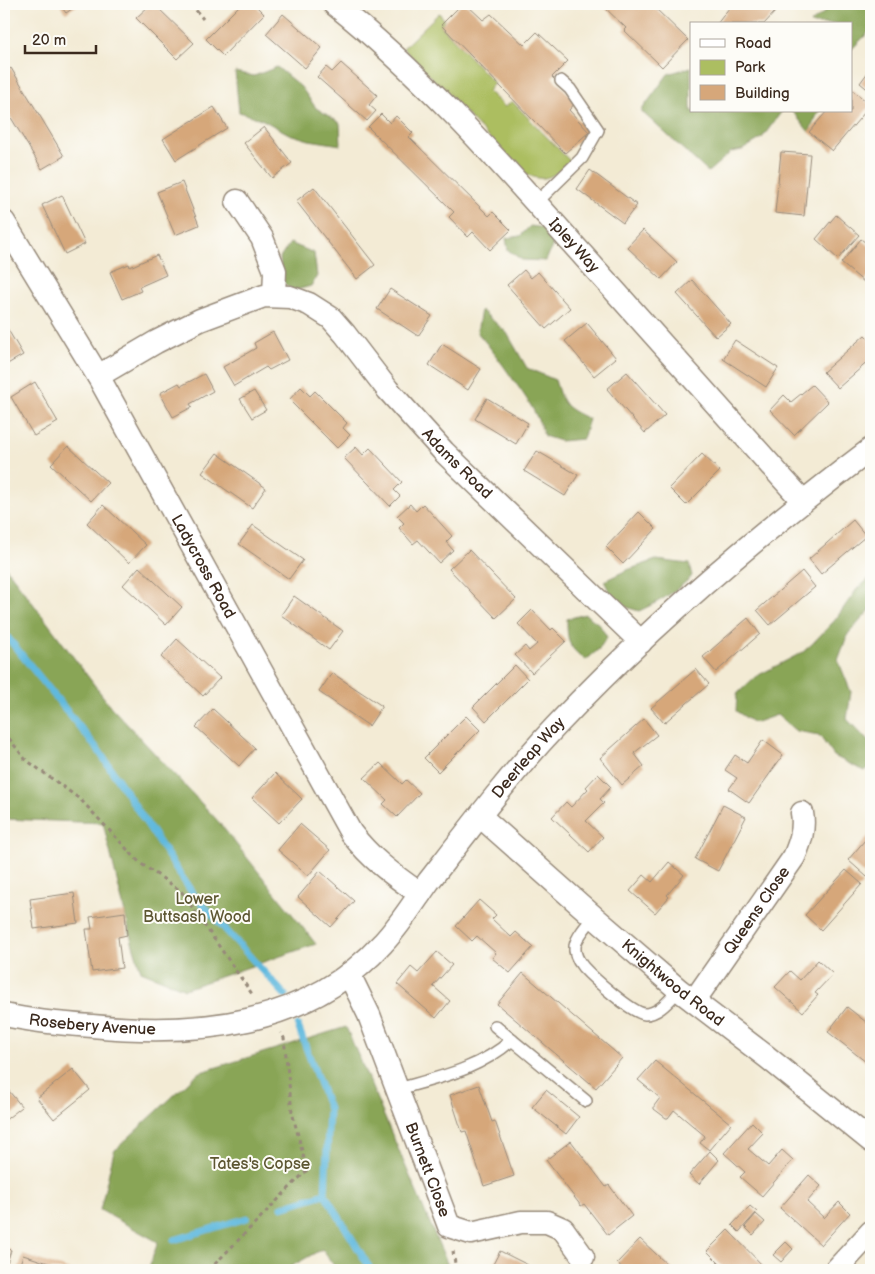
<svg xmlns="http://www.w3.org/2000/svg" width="875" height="1274" viewBox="0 0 875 1274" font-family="'Balsamiq Sans',sans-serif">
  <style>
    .green { fill: #acbe61; stroke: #747440 }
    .forest { fill: #89a557; stroke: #62683a }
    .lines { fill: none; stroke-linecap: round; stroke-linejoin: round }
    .stream { stroke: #60b9de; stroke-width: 7 }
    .building { fill: #d6a77a }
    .service-casing { stroke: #978a7a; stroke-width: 14 }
    .minor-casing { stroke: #978a7a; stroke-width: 25 }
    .path { stroke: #978a7a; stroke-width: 3; stroke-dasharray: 4 4; stroke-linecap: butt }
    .service { stroke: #fff; stroke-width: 11 }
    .minor { stroke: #fff; stroke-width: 22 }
    .labels { text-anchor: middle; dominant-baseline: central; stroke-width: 4; stroke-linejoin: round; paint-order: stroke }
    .street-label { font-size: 16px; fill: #3b2a1e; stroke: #fdfcf7 }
    .park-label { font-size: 16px; fill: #5d5632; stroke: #fdfcf7 }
  </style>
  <rect width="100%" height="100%" fill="#fdfcf7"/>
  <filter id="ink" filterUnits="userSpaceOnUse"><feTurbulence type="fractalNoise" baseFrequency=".02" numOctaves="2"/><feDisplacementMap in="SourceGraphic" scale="10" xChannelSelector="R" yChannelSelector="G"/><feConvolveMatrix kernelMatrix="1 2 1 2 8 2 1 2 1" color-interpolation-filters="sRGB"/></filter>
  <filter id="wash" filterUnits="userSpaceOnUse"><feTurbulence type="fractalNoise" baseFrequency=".0096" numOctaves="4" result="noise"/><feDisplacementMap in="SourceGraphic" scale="20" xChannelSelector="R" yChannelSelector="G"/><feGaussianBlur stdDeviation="1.12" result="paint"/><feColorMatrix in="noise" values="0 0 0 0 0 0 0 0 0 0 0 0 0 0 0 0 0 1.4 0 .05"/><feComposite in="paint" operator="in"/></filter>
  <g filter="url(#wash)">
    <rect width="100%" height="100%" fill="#f3ebd5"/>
    <!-- green -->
    <path class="green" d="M439 13 444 19 441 26 494 83 488 91 505 107 512 101 570 161C552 179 541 185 519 169L403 48Z"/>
    <!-- forest -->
    <g class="forest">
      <path d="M834 4H871V30L851 50V24H810Z"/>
      <path d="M277 67 301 87 316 108 340 123 341 145 309 140 289 134 261 119 239 112 235 72 254 76Z"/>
      <path d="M691 67V111H782L762 138 742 150 731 152 708 172 641 111 668 74Z"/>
      <path d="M792 111H819L809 132Z"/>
      <path d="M530 226 547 228 553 244 546 261 522 260 508 250 506 238 520 236Z"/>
      <path d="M290 243 314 253 317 276 311 286 293 291 282 281 280 258Z"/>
      <path d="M481 310 507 333 527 368 555 380C563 406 564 407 589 419L583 439 560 441 544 436C538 414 526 397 512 378 501 362 490 347 477 332Z"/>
      <path d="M656 560 689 564 692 576C676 592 659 602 639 611L616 604 604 581 627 570Z"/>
      <path d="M4 565 111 707 217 820 316 944 185 989 141 971 132 942 103 823 4 819Z"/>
      <path d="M871 577V609L848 634 838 660 851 692 847 719 871 744V767L864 771 834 756 819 735 796 731 777 715 754 723 736 711 737 694 755 677 803 652 812 644 835 620 857 589Z"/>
      <path d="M585 614 599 624 607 637 599 649 586 660C568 648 567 640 567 619Z"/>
      <path d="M346 1027 450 1270H337L322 1249 285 1270H148L158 1242 100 1210 114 1151 198 1073Z"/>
    </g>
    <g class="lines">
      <!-- stream -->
      <g class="stream">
        <path d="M4 633 99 751 193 894 285 995"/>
        <path d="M298 1026 329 1109 325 1194 371 1270"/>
        <path d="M282 1207 325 1194"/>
        <path d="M174 1240 247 1218"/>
      </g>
    </g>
    <g id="blocks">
      <!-- building -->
      <g class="building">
        <path d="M61 4H79L66 13 60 5Z"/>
        <path d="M151 4H154L194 43 177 59 136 18Z"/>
        <path d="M241 4H254L264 14 223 56 206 39Z"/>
        <path d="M462 4H466L483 20 491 14 524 45 537 32 568 61 552 77 576 102 569 110 589 132 565 153 441 25Z"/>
        <path d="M603 4H651L688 40 662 67 624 30 626 28 602 5Z"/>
        <path d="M732 4H765L775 12 764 24H717Z"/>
        <path d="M283 14 322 48 305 68 266 34Z"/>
        <path d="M341 63 377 95 369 105 376 111 367 121 317 77 326 67 332 72Z"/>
        <path d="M11 68 64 156 42 169 4 106V73Z"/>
        <path d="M871 68V92L860 83Z"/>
        <path d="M851 89 871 105 832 151 809 132 827 111H851Z"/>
        <path d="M214 107 227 128 176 160 163 139Z"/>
        <path d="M381 114 390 123 396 116 413 133 409 137 489 216 493 212 511 230 490 250 473 232 468 237 449 217 454 212 368 127Z"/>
        <path d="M264 127 292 163 272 178 244 143Z"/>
        <path d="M781 152 810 154 804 216 775 213Z"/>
        <path d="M590 170 637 205 623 223 577 189Z"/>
        <path d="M182 182 199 225 175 235 157 192Z"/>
        <path d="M314 187 375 265 357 279 296 201Z"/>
        <path d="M62 195 85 244 65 254 42 205Z"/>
        <path d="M836 215 859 235 838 259 816 239Z"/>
        <path d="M643 230 677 262 661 279 627 247Z"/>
        <path d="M861 239 871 247V274L864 282 841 263Z"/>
        <path d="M157 255 166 275 139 287 141 291 122 299 110 272 129 264 130 267Z"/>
        <path d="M524 270 531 278 538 272 570 308 546 329 507 285Z"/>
        <path d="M692 280 731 324 716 337 677 294Z"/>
        <path d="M390 289 432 316 418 336 377 309Z"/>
        <path d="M4 323 23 355 4 366Z"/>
        <path d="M587 323 616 358 594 376 565 341Z"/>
        <path d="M273 332 288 360 269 370 266 367 234 386 223 367 256 348 254 343Z"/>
        <path d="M865 335 871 341V359L838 388 823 372Z"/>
        <path d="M735 340 778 368 766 387 723 359Z"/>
        <path d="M442 344 481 369 468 390 429 365Z"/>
        <path d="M627 372 665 415 645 433 607 389Z"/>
        <path d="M204 374 213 391 190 404 192 407 173 417 160 393 179 383 181 386Z"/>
        <path d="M35 382 58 422 34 436 11 397Z"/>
        <path d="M812 385 828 402 794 435 770 410 784 395 791 402Z"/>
        <path d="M301 387 310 396 315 391 347 423 343 428 350 435 337 448 289 400Z"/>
        <path d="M254 391 266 410 252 418 240 399Z"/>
        <path d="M487 398 528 423 516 444 475 419Z"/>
        <path d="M68 446 108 483 91 501 51 464Z"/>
        <path d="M356 447 363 455 370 448 402 482 394 490 400 496 390 506 344 458Z"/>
        <path d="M537 451 578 475 565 496 524 471Z"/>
        <path d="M217 453 266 488 252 508 202 473Z"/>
        <path d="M702 454 720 471 686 505 669 488Z"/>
        <path d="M410 504 416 511 423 504 452 536 446 542 453 550 439 563 418 540 413 544 399 528 404 523 397 516Z"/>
        <path d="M103 505 146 545 129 563 87 523Z"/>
        <path d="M639 512 656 529 623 564 606 547Z"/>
        <path d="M853 520 866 536 821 574 809 559Z"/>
        <path d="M253 525 303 560 289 579 239 544Z"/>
        <path d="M469 550 516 599 496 618 449 569Z"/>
        <path d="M139 567 182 607 166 625 123 585Z"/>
        <path d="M802 571 815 587 770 625 757 610Z"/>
        <path d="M294 596 343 631 329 650 281 615Z"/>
        <path d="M532 610 551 630 553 628 566 641 532 673 515 655 525 646 529 651 537 644 518 624Z"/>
        <path d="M748 618 760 634 716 672 703 657Z"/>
        <path d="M177 639 220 678 203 696 161 657Z"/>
        <path d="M515 665 528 679 486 721 473 707Z"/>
        <path d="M696 669 709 684 664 723 651 708Z"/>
        <path d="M332 673 382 706 369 726 319 692Z"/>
        <path d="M213 709 255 748 239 766 196 727Z"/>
        <path d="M466 716 480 730 438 772 424 758Z"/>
        <path d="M644 719 657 735 634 753 644 766 622 785 600 758Z"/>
        <path d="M763 740 783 755 749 803 729 789 737 778 725 770 735 755 747 763Z"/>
        <path d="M380 763 402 784 406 780 420 793 397 817 383 804 387 800 364 778Z"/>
        <path d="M275 773 302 799 279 823 252 798Z"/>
        <path d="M598 774 611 787 600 799 604 803 586 821 603 837 589 852 552 817 566 802 571 807 588 789 586 787Z"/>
        <path d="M723 805 746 817 718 871 695 859Z"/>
        <path d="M300 824 330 850 308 876 278 850Z"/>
        <path d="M871 833V872L867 877 848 860Z"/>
        <path d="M669 862 684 875 667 895 669 897 655 913 630 891 644 875 652 882Z"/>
        <path d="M846 870 862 884 821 930 805 915Z"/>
        <path d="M320 871 354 901 331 927 298 897Z"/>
        <path d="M74 893 78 923 34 929 30 899Z"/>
        <path d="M479 900 496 915 492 919 511 937 516 932 533 947 510 973 492 958 496 953 477 936 472 941 456 926Z"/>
        <path d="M125 912 127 935 118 937 122 968 92 972 86 929H92L90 917Z"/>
        <path d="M437 952 452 965 433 986 450 1001 436 1018 397 984 411 967 418 973Z"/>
        <path d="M818 960 833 974 815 993 818 995 803 1012 775 987 790 971 800 980Z"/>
        <path d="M523 973 622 1058 596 1088 497 1004Z"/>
        <path d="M847 1007 871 1026V1066L828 1032Z"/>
        <path d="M655 1061 731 1124 709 1150 700 1143 705 1136 674 1110 668 1118H666L654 1109V1106L660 1098 638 1080Z"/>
        <path d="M73 1069 90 1090 54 1119 37 1098Z"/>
        <path d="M4 1085 22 1107 4 1121Z"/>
        <path d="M479 1085 492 1122 495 1121 514 1176 484 1186 466 1131 462 1132 450 1095Z"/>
        <path d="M546 1090 579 1117 566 1134 532 1107Z"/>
        <path d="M752 1122 763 1133 748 1149 768 1166 782 1150 793 1160 762 1196 740 1177 745 1172 724 1153Z"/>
        <path d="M571 1141 606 1187 609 1185 632 1216 608 1235 584 1204 581 1206 546 1160Z"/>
        <path d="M710 1151 719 1160 699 1184 689 1175Z"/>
        <path d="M809 1175 821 1186 807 1202 824 1218 839 1202 850 1213 821 1245 780 1208Z"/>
        <path d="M750 1206 757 1212 739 1232 732 1225Z"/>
        <path d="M756 1214 765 1222 753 1235 745 1227Z"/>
        <path d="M728 1230 767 1270H726L707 1251Z"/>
        <path d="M640 1239 655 1253 673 1270H625L617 1263Z"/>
        <path d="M786 1242 793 1249 781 1262 773 1255Z"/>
        <path d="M4 1248 11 1250 5 1270H4Z"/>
        <path d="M500 1251 528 1265 525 1270H493V1269L491 1268Z"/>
        <path d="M23 1255 70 1270H18Z"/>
      </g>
    </g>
  </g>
  <g filter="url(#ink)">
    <use href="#blocks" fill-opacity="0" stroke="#978a7a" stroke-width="1"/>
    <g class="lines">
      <!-- service casing -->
      <g class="service-casing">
        <g id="service">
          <path d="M536 203 582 158 598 130 570 89 561 81"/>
          <path d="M594 917C587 925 577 936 575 946 574 954 579 962 583 967 593 978 632 1013 645 1014 659 1014 670 999 679 990"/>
          <path d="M495 1026 586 1101"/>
          <path d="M398 1089C440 1077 478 1070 512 1040"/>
        </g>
      </g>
      <!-- minor casing -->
      <g class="minor-casing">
        <g id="minor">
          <path id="s1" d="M334 4C422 74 496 158 571 242 648 328 725 415 803 501"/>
          <path d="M237 201 262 238 275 271 274 295"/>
          <path id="s2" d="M4 222 98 376 351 833C372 860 392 874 420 894"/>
          <path id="s3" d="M98 376 156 342 200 320 264 296 290 297 309 304 331 318 345 334 388 390 444 452 641 642"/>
          <path id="s4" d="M480 816 594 917 679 990 767 1057 871 1141"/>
          <path id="s5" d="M349 974 369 1015 449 1226 471 1233 521 1222H547L563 1229 583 1257"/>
          <path id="s6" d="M694 1001 794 857C800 843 805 829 802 813"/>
          <path id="s7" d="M4 1015C33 1021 62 1024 92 1026 197 1036 307 1027 383 943 401 924 414 902 429 881 470 828 510 775 555 727 651 625 760 533 871 449"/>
          <path d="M836 1270 871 1232"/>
        </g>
      </g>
      <!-- path -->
      <g class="path">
        <path d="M191 4 203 19"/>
        <path d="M4 732 25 759 81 800 140 863 181 891 252 994"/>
        <path d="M453 1251 456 1270"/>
        <path d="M209 1270 307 1170 292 1112 284 1038 281 1033"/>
      </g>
      <!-- service -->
      <use href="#service" class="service"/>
      <!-- minor -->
      <use href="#minor" class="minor"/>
    </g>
  </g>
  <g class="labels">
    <!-- street labels -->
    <g class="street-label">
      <text stroke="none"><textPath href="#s1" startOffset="341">Ipley Way</textPath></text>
      <text stroke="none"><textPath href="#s3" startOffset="450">Adams Road</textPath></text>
      <text stroke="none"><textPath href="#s2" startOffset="398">Ladycross Road</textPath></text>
      <text stroke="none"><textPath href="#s7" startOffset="639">Deerleap Way</textPath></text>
      <text stroke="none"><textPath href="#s6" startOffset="110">Queens Close</textPath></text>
      <text stroke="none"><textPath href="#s4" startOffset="255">Knightwood Road</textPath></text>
      <text stroke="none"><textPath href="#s7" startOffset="89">Rosebery Avenue</textPath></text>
      <text stroke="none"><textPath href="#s5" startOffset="211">Burnett Close</textPath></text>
    </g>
    <!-- park labels -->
    <g class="park-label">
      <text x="197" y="899">Lower<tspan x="197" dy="18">Buttsash Wood</tspan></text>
      <text x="260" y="1164">Tates's Copse</text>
    </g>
  </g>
  <!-- margin -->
  <rect width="875" height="1274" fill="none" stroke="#fdfcf7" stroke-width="20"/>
  <!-- legend -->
  <rect x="690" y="22" width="162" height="90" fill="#fdfcf7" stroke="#afa8a0"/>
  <rect x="700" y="39" width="25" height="8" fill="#ffffff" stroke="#afa8a0"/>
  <text x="735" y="48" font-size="15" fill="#3b2a1e">Road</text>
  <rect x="700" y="60" width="25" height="15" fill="#acbe61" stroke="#afa8a0"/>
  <text x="735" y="72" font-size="15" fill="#3b2a1e">Park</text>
  <rect x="700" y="85" width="25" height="15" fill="#d6a77a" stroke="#afa8a0"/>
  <text x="735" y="98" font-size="15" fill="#3b2a1e">Building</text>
  <!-- scale -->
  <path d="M25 45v8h71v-8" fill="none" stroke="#3b2a1e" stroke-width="2.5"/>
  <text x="32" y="45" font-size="15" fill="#3b2a1e" stroke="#fdfcf7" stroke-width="4" paint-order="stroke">20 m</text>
</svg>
